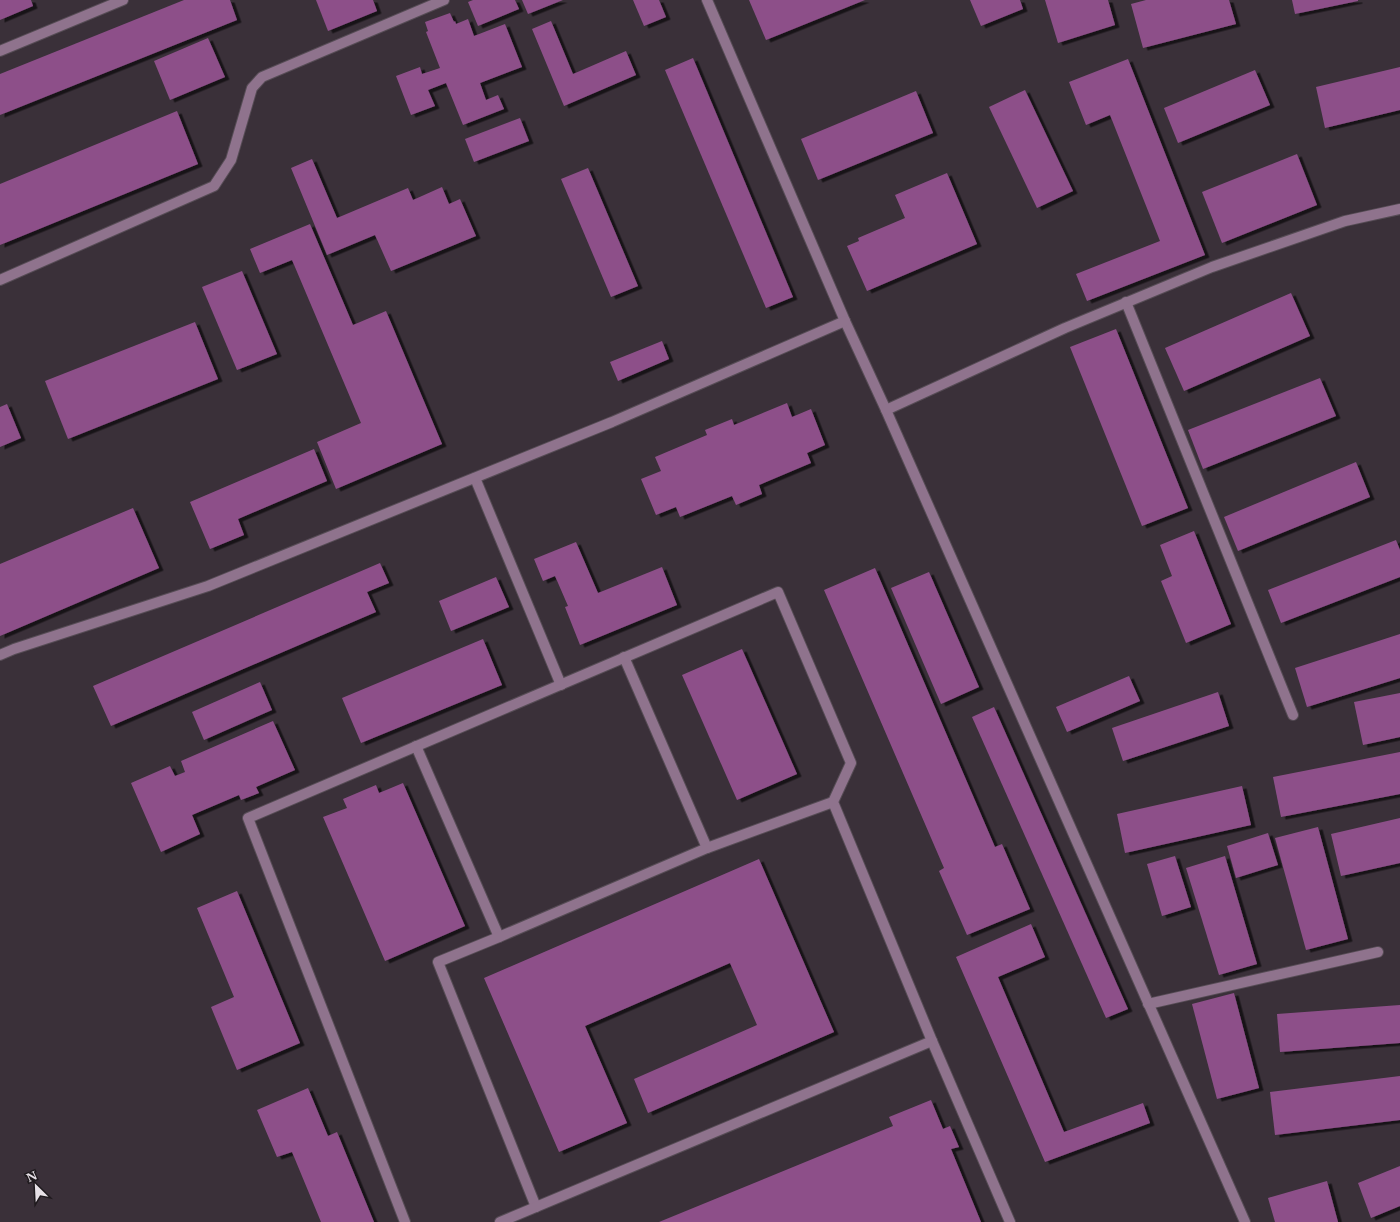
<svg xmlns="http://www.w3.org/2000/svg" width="1400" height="1222" viewBox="0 0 1400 1222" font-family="'Libre Baskerville',serif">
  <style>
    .building { fill: #8d5089; filter: url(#shadow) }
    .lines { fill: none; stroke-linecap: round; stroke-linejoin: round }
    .minor-casing { stroke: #564c55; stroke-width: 12 }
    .minor { stroke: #8f738d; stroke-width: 10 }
  </style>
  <defs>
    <filter id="shadow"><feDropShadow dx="4.5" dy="2.5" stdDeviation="0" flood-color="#0009"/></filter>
  </defs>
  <rect width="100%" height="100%" fill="#3a3039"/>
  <!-- building -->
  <g class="building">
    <path d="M0 0H31L33 6 0 20Z"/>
    <path d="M184 0H230L237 20 0 115V74Z"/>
    <path d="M316 0H373L377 11 328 31Z"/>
    <path d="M473 0H515L519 9 478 26 468 2Z"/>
    <path d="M522 0H563L528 14Z"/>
    <path d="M633 0H659L666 17 644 26Z"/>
    <path d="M749 0H865L766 40Z"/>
    <path d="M970 0H1020L1023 9 981 26Z"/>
    <path d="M1045 0H1108L1115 25 1058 43Z"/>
    <path d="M1146 0H1229L1236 24 1143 48 1131 4Z"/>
    <path d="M1292 0H1358V1L1295 14Z"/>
    <path d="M450 13 454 22 455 21 456 24 468 19 474 36 505 24 522 67 480 83 486 100 498 95 504 109 463 125 446 83 428 90 435 106 411 115 396 76 420 67 422 74 440 68 426 32 428 31 425 22Z"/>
    <path d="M551 21 573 74 626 51 636 75 564 106 532 29Z"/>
    <path d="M208 38 225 77 170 100 154 61Z"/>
    <path d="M693 58 793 297 766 308 665 70Z"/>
    <path d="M1128 59 1205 255 1087 301 1076 274 1160 241 1110 115 1086 125 1069 82Z"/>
    <path d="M1400 67V110L1325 128 1316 87Z"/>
    <path d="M1255 70 1270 105 1178 143 1164 108Z"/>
    <path d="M1025 90 1073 191 1037 208 989 107Z"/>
    <path d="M916 91 933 133 818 180 801 139Z"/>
    <path d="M177 111 198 164 0 245V184Z"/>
    <path d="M520 118 529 141 474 162 465 139Z"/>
    <path d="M1297 154 1317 205 1222 243 1202 192Z"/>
    <path d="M312 159 337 218 408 188 413 200 442 187 449 204 460 199 476 236 391 271 375 235 327 255 291 168Z"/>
    <path d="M588 168 638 286 611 297 561 179Z"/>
    <path d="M947 173 977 244 867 291 847 246 859 241 858 238 905 218 895 195Z"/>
    <path d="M310 224 353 325 386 311 442 444 336 489 317 442 361 423 292 260 260 273 250 249Z"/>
    <path d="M242 271 277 354 237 370 202 287Z"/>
    <path d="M1291 293 1310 336 1184 391 1165 348Z"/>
    <path d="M195 322 218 379 68 439 45 381Z"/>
    <path d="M1116 329 1188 508 1142 526 1070 347Z"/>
    <path d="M662 341 669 359 618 381 610 362Z"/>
    <path d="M1320 378 1336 416 1203 469 1188 430Z"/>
    <path d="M787 403 792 417 811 409 825 445 807 453 811 463 759 485 762 494 736 505 732 496 680 517 676 507 656 515 641 479 661 471 655 457 707 435 705 430 732 419 734 425Z"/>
    <path d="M7 404 21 438 0 447V407Z"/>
    <path d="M314 449 327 481 238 519 244 535 210 549 190 502Z"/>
    <path d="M1356 462 1370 497 1238 551 1224 517Z"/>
    <path d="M133 508 159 568 0 636V564Z"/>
    <path d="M1194 531 1231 624 1186 643 1161 581 1172 576 1160 545Z"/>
    <path d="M1396 540 1400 550V577L1281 623 1268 590Z"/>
    <path d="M576 542 598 593 662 567 677 605 580 645 565 607 568 606 555 576 543 581 534 559Z"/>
    <path d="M380 563 389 583 367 592 376 612 111 726 93 686Z"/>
    <path d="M875 568 995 847 1002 844 1030 909 967 935 939 871 944 868 824 590Z"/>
    <path d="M929 572 979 687 941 704 891 588Z"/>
    <path d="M496 577 509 607 451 631 439 601Z"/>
    <path d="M1400 634V678L1307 707 1295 668Z"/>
    <path d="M483 639 502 685 361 743 342 698Z"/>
    <path d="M742 649 797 774 737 800 682 675Z"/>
    <path d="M1129 676 1140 701 1067 732 1056 707Z"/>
    <path d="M260 682 272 710 204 740 192 712Z"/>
    <path d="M1218 692 1229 726 1123 761 1112 728Z"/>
    <path d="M1400 693V737L1363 745 1354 702Z"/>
    <path d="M994 707 1128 1009 1106 1018 972 717Z"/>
    <path d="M273 721 295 770 256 787 259 793 241 800 239 795 192 815 200 834 161 852 131 783 170 766 175 776 185 772 181 761Z"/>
    <path d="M1400 752V794L1281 817 1273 777Z"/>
    <path d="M403 783 465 926 385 961 323 817 347 808 343 799 376 785 379 793Z"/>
    <path d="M1242 786 1251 825 1125 853 1117 814Z"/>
    <path d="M1400 818V863L1341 876 1331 834Z"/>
    <path d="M1318 827 1348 939 1306 950 1275 838Z"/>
    <path d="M1268 833 1278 865 1236 878 1227 846Z"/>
    <path d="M1175 856 1191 907 1162 916 1147 864Z"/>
    <path d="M1225 856 1257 964 1219 975 1186 868Z"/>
    <path d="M759 859 834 1032 648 1113 634 1079 757 1025 730 963 585 1026 627 1123 559 1152 484 978Z"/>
    <path d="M237 891 300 1043 237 1070 211 1007 234 997 197 908Z"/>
    <path d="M1031 924 1045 957 998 977 1064 1132 1143 1103 1150 1123 1045 1162 956 957Z"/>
    <path d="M1234 993 1259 1088 1217 1099 1192 1004Z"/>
    <path d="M1400 1005V1043L1280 1052 1277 1014Z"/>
    <path d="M1400 1076V1120L1275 1135 1270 1092Z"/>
    <path d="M308 1088 328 1136 337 1132 374 1222H321L292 1152 277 1157 257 1110Z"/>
    <path d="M931 1100 943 1129 950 1126 959 1147 951 1149 981 1222H659L893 1126 889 1117Z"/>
    <path d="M1400 1166V1206L1371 1218 1358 1183Z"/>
    <path d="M1327 1181 1338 1222H1275L1268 1198Z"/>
  </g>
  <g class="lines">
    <!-- minor casing -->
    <g class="minor-casing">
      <g id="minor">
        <path d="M707 0 845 321 886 410 1245 1222"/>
        <path d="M0 51 123 0"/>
        <path d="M0 280 214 186 231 160 252 88 262 77 444 0"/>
        <path d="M1126 302 1293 715"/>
        <path d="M886 410 1065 328 1212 267 1345 221 1400 209"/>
        <path d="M475 478 561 685"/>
        <path d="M0 655 14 649 208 586 612 422 845 321"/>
        <path d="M624 657 707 848"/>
        <path d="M416 746 499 937"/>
        <path d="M1148 1004 1378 952"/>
        <path d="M536 1207 438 962 499 937 707 848 833 802"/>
        <path d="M405 1222 248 818 778 592 851 763 833 802 932 1041 1010 1222"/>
        <path d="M500 1222 932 1041"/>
      </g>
    </g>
    <!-- minor -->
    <use href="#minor" class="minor"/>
  </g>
  <!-- north arrow -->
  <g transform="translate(36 1186) rotate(336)" stroke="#1f1a1e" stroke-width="3" paint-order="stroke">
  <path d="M0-3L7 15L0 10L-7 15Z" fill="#e7e1e7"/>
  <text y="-6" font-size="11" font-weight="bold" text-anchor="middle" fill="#e7e1e7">N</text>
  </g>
</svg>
